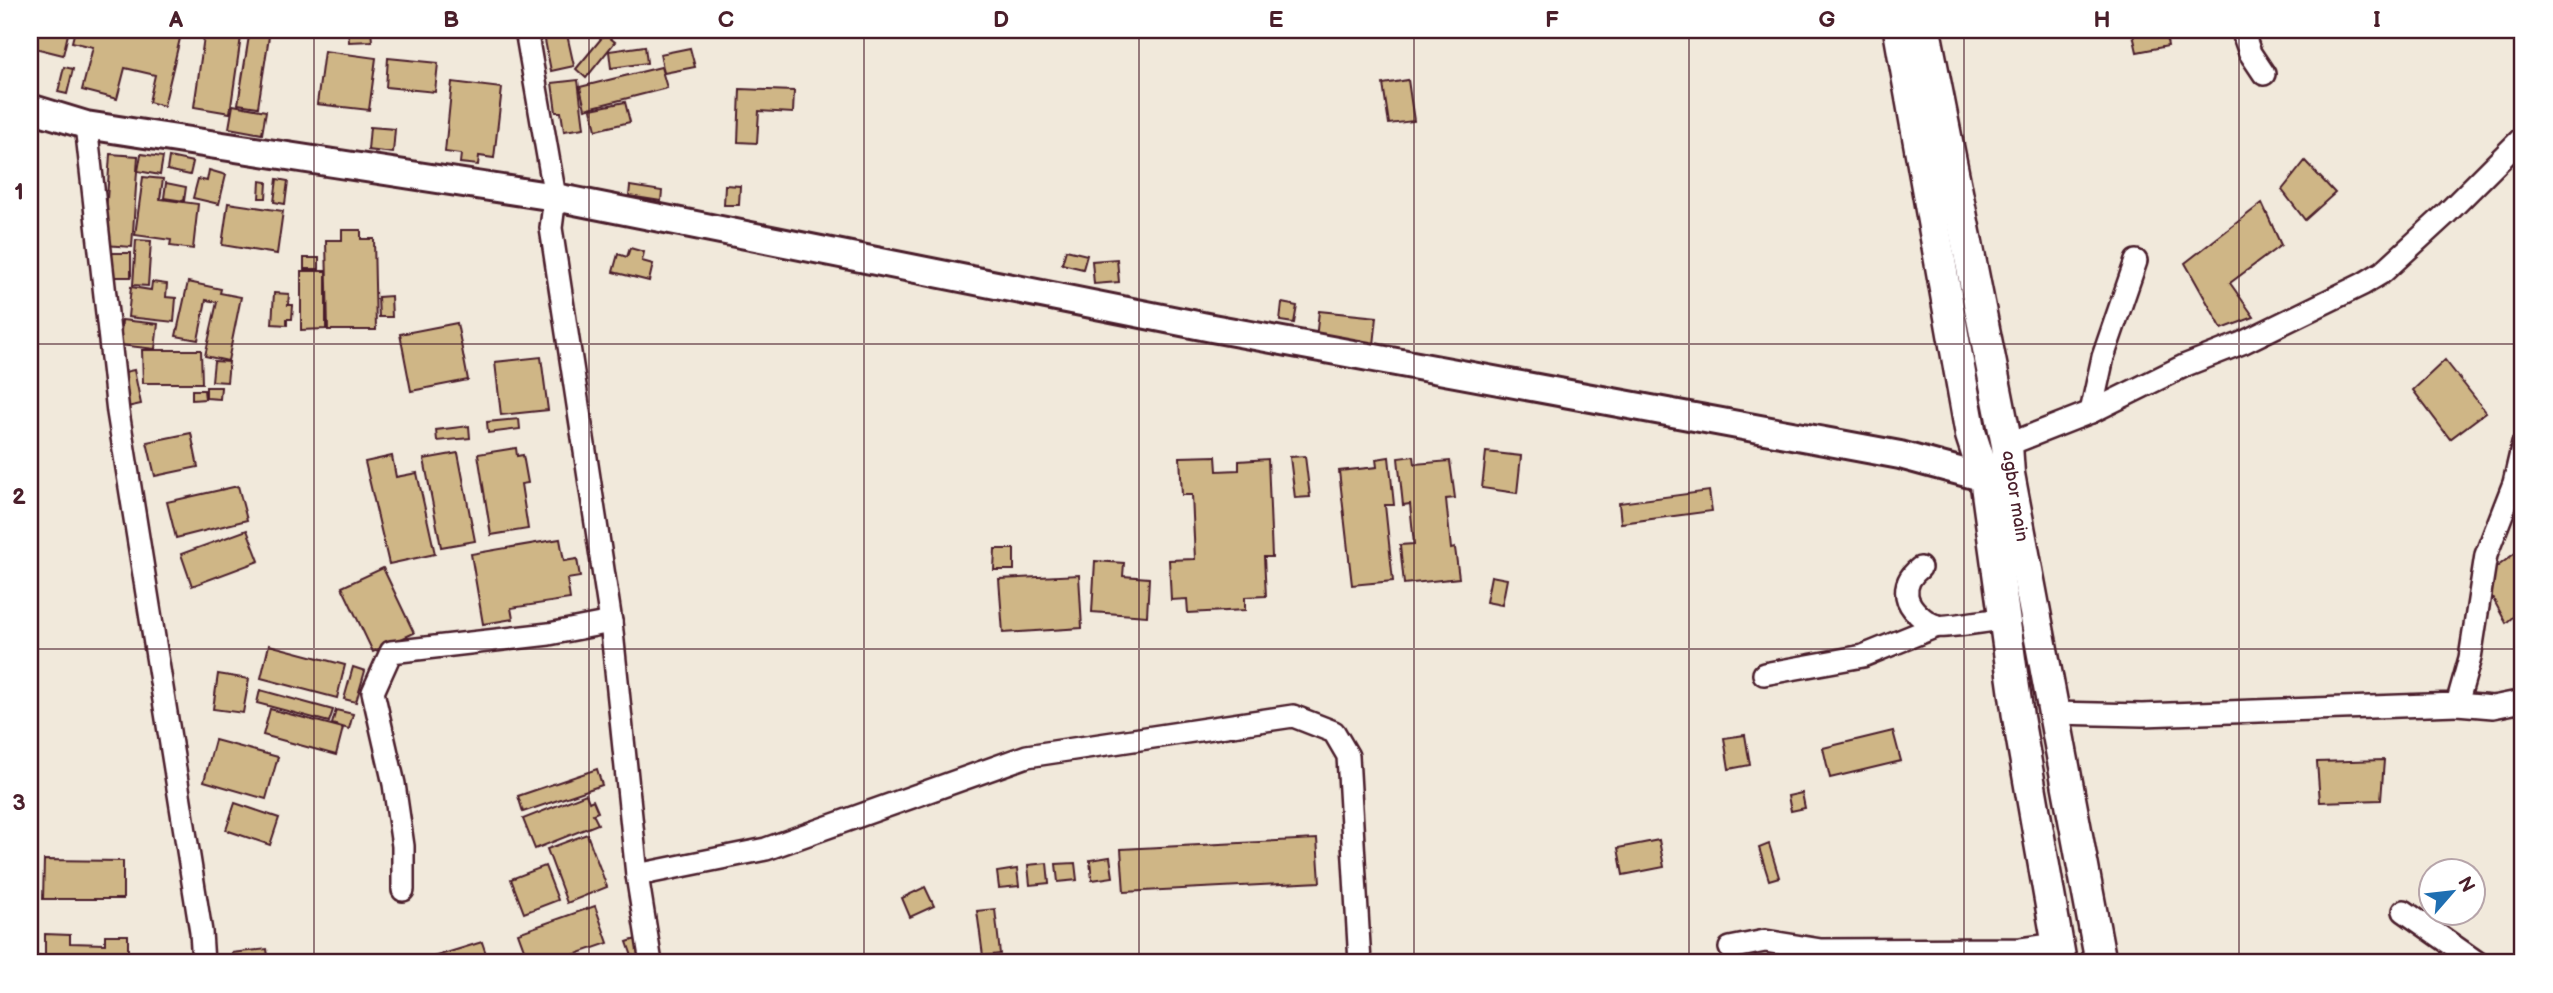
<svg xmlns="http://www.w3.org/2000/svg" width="2553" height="993" viewBox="0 0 2553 993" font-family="'Balsamiq Sans',sans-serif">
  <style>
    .building { fill: #cfb686; stroke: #4a1f2b; stroke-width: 2 }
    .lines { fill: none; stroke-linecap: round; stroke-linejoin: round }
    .minor-casing { stroke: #4a1f2b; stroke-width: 26 }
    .tertiary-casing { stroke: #4a1f2b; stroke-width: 32 }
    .secondary-casing { stroke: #4a1f2b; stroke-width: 35 }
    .minor { stroke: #fff; stroke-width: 21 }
    .tertiary { stroke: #fff; stroke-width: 26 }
    .secondary { stroke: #fff; stroke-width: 30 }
    .grid { fill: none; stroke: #4a1f2b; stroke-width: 2; stroke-opacity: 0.55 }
    .labels { text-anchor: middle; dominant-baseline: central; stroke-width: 7; stroke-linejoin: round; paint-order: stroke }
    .street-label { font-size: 18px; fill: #4a1f2b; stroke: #fff }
    .neatline { fill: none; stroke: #4a1f2b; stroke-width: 2.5 }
    .grid-label { font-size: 23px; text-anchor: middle; font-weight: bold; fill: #4a1f2b }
  </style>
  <rect width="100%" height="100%" fill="#f1e9db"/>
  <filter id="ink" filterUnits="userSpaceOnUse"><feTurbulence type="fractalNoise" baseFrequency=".0143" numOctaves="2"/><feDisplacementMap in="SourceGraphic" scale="14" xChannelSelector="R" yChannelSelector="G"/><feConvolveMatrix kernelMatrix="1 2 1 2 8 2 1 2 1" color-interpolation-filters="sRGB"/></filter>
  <g filter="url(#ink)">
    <!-- building -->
    <g class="building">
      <path d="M35 30H69L63 55 31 47Z"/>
      <path d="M75 30H182L164 106 149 102 155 75 125 68 117 99 82 90 93 47 72 42Z"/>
      <path d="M205 30H242L230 113 194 107Z"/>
      <path d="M250 30H270L258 107 238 104Z"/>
      <path d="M348 30H371L372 41 349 42Z"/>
      <path d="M543 30H566L574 66 551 71Z"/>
      <path d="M2132 30H2165L2168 46 2137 52Z"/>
      <path d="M605 34 615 42 586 78 576 69Z"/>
      <path d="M645 46 647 63 611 68 609 51Z"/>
      <path d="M690 48 695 67 664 73 660 54Z"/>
      <path d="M324 51 376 58 369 110 317 104Z"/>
      <path d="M388 58 438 63 435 92 386 87Z"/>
      <path d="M64 67 73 69 67 94 58 92Z"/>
      <path d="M661 67 667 88 585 109 580 87Z"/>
      <path d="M578 80 584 128 564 131 561 112H556L552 83Z"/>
      <path d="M1408 80 1414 121 1389 124 1383 84Z"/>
      <path d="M452 82 502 88 494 158 479 156 478 165 460 163 461 154 445 152Z"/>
      <path d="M740 89 794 91 793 113 759 111 757 143 738 142Z"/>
      <path d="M625 102 630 122 596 130 591 109Z"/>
      <path d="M233 105 266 111 262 134 229 128Z"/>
      <path d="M370 127 395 129 393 153 368 150Z"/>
      <path d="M110 154 138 156 132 247 104 245Z"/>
      <path d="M141 154 163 157 160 175 138 171Z"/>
      <path d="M169 157 193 162 190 175 167 170Z"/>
      <path d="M2305 161 2335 193 2305 220 2282 190Z"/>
      <path d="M209 170 226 175 219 204 193 198 198 179 207 181Z"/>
      <path d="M143 177 163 179 160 199 198 204 193 249 170 246 171 240 135 235Z"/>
      <path d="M277 179 288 181 285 204 274 202Z"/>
      <path d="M260 181 267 182 266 198H259Z"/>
      <path d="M166 183 186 187 184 201 164 198Z"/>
      <path d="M725 185 740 186 739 205H724Z"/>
      <path d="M630 186 662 191 661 201 629 196Z"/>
      <path d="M228 203 283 211 277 254 222 245Z"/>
      <path d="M2262 203 2281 245 2230 283 2254 317 2222 329 2185 263Z"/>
      <path d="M342 230H361V239H374L376 330H328L326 240H342Z"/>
      <path d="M136 240 151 241 148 286 133 285Z"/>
      <path d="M630 248 644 252 642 261 653 264 649 281 613 272 618 254 627 257Z"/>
      <path d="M1066 250 1087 255 1083 269 1062 264Z"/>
      <rect x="101" y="253" width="30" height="24"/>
      <rect x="304" y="258" width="15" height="11"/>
      <path d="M1117 259 1119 282 1094 284 1092 261Z"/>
      <path d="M301 271H326V329L301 330Z"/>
      <path d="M152 282 167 284 166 297 176 298 174 322 128 317 131 287 151 290Z"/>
      <path d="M188 282 221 289 220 293 241 297 228 361 205 356 217 302 206 300 198 340 176 336Z"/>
      <path d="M274 293 289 294 288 305H293L292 319H287V325L272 324Z"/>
      <path d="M391 296 392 317H379L378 297Z"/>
      <path d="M1282 303 1297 306 1294 323 1280 321Z"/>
      <path d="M1319 311 1377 317 1374 345 1316 339Z"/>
      <path d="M122 320 158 324 155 349 120 345Z"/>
      <path d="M457 323 468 380 411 391 400 334Z"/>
      <path d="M142 350H201L202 383H143Z"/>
      <path d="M541 357 548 410 501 415 495 362Z"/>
      <path d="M2445 360 2486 412 2450 439 2413 390Z"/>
      <path d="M214 361 229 362 227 382 212 381Z"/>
      <path d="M134 370 141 404 127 407 120 373Z"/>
      <path d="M206 387H221L220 399 206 398Z"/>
      <path d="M192 390H204L205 399 192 400Z"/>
      <path d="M519 419 520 429 488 433 487 422Z"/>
      <path d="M469 426 470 438 437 441 436 430Z"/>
      <path d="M191 433 198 467 155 476 147 442Z"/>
      <path d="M516 448 517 456 523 455 528 483 521 484 528 529 491 535 478 454Z"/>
      <path d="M1486 452 1521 456 1517 493 1482 488Z"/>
      <path d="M458 453 475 541 441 547 424 459Z"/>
      <path d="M392 456 396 477 417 473 435 554 389 564 365 462Z"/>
      <path d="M1216 456 1217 471 1239 470V461L1268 459 1272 557H1264L1266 596 1245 597V610L1188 613 1187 599 1171 600 1169 560 1195 559 1192 495H1182L1180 457Z"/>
      <path d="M1305 456 1310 497 1295 498 1290 457Z"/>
      <path d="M1414 456 1415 464 1450 461 1455 498 1446 499 1451 549 1455 548 1459 578 1404 584 1400 545 1414 544 1410 504 1403 505 1398 458Z"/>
      <path d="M1389 457 1394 505H1385L1393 581 1352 585 1339 471 1377 467 1376 459Z"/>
      <path d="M238 486 247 520 176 538 167 502Z"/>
      <path d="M1709 491 1712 511 1621 523 1619 503Z"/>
      <path d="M247 530 259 561 192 586 181 554Z"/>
      <path d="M560 539 564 561 577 559 580 577 567 579 570 599 511 608 513 619 483 624 471 554Z"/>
      <path d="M2522 548 2523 608 2506 623 2482 578Z"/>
      <path d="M995 549H1014V570H994Z"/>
      <path d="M1095 561 1124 563 1123 576 1149 578 1147 616 1092 612Z"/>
      <path d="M383 568 414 633 373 652 342 587Z"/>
      <path d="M1079 575 1082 628 1003 633 999 579Z"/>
      <path d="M1491 576 1507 579 1502 605 1486 602Z"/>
      <path d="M269 645 345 665 337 698 261 678Z"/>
      <path d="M353 667 365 671 356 702 344 699Z"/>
      <path d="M218 674 249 679 243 713 213 709Z"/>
      <path d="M260 690 333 710 329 722 257 703Z"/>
      <path d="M270 709 343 728 336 755 263 735Z"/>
      <path d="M336 710 353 714 349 729 332 724Z"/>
      <path d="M1893 731 1901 761 1830 778 1823 748Z"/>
      <path d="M1745 735 1750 765 1729 769 1724 738Z"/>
      <path d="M215 740 278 757 266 799 204 781Z"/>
      <path d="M2384 760 2381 800 2320 802 2317 762Z"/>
      <path d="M597 769 602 785 523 812 518 796Z"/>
      <path d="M1802 793 1805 808 1791 811 1788 796Z"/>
      <path d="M586 794 589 802 593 800 598 812 593 814 598 824 535 849 523 819Z"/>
      <path d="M235 803 279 818 270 845 226 830Z"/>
      <path d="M587 834 607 887 567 903 547 849Z"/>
      <path d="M1317 839 1320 882 1124 892 1121 849Z"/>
      <path d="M1659 840 1664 867 1623 875 1618 848Z"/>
      <path d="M1769 844 1779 877 1769 880 1759 848Z"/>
      <path d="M1110 857 1113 877 1092 880 1090 860Z"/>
      <path d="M44 860 123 861V899H43Z"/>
      <path d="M1047 863 1049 883 1030 885 1028 865Z"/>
      <path d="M1075 863 1077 880 1058 882 1056 864Z"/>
      <path d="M545 866 558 900 524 913 511 879Z"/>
      <path d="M1017 869 1019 886 999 888 997 872Z"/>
      <path d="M925 887 934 906 910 917 902 898Z"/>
      <path d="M595 906 608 943 550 963H529L518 933Z"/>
      <path d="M995 909 1000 954 983 956 977 911Z"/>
      <path d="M45 934 70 935V943L105 944V935H128V963H40V956H45Z"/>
      <path d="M636 939 641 957 633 959 627 942Z"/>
      <path d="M482 942 489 963H432L430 958Z"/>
      <path d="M267 949 269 963H233L232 953Z"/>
    </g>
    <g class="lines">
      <!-- minor casing -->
      <g class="minor-casing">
        <g id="minor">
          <path d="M526 30 555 197 551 228 611 622 637 875 651 963"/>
          <path d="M2242 30 2250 53 2264 74"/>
          <path d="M86 125 118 412 201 932 203 963"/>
          <path d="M2091 412 2103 357 2136 261"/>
          <path d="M2007 445 2091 412 2186 365 2242 343 2363 284 2383 272 2446 214 2523 137"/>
          <path d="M1920 568C1911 575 1905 584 1907 596 1909 608 1925 623 1937 626 1946 628 1990 620 2003 619"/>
          <path d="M1764 674 1863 656 1937 626"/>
          <path d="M2457 704 2493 707 2523 701"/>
          <path d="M2053 713 2142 715 2457 704 2470 658 2486 555 2514 483 2523 444"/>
          <path d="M637 875 766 849 1027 756 1293 716 1334 732 1348 756 1360 963"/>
          <path d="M403 890V846L394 784 373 692 391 652 549 634 611 622"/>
          <path d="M2404 911 2478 963"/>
          <path d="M1730 948 1765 941 1821 950 2021 949 2057 944"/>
        </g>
      </g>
      <!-- tertiary casing -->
      <g class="tertiary-casing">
        <path id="tertiary" d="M30 108 86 125 555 197 1212 328 1900 455 1985 478"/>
      </g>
      <!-- secondary casing -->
      <g class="secondary-casing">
        <g id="secondary">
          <path d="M1899 30 1971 435 1985 478 2018 717 2061 963"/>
          <path d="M1925 30 2007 445 2009 474 2101 963"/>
        </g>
      </g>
      <!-- minor -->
      <use href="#minor" class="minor"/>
      <!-- tertiary -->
      <use href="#tertiary" class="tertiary"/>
      <!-- secondary -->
      <use href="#secondary" class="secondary"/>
    </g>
  </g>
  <!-- grid -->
  <path class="grid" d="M314 30V963M589 30V963M864 30V963M1139 30V963M1414 30V963M1689 30V963M1964 30V963M2239 30V963M30 344H2523M30 649H2523"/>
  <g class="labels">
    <!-- street labels -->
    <g class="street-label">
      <text transform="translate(2015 496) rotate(81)">agbor main</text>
    </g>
  </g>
  <!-- margin -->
  <rect width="2553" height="993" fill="none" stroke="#fff" stroke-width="77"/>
  <!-- north arrow -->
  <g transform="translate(2452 892) rotate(62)"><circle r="33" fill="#ffffff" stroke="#b7a5aa" stroke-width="2"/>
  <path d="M0-5L12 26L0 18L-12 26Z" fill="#1f6fb2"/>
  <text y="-10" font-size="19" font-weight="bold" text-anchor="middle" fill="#4a1f2b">N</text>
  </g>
  <rect x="38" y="38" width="2476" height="916" class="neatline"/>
  <g class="grid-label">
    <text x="176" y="27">A</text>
    <text x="451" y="27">B</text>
    <text x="726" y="27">C</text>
    <text x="1001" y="27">D</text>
    <text x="1276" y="27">E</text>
    <text x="1552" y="27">F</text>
    <text x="1827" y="27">G</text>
    <text x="2102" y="27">H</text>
    <text x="2377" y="27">I</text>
    <text x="19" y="199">1</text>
    <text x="19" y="504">2</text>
    <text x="19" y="810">3</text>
  </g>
</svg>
